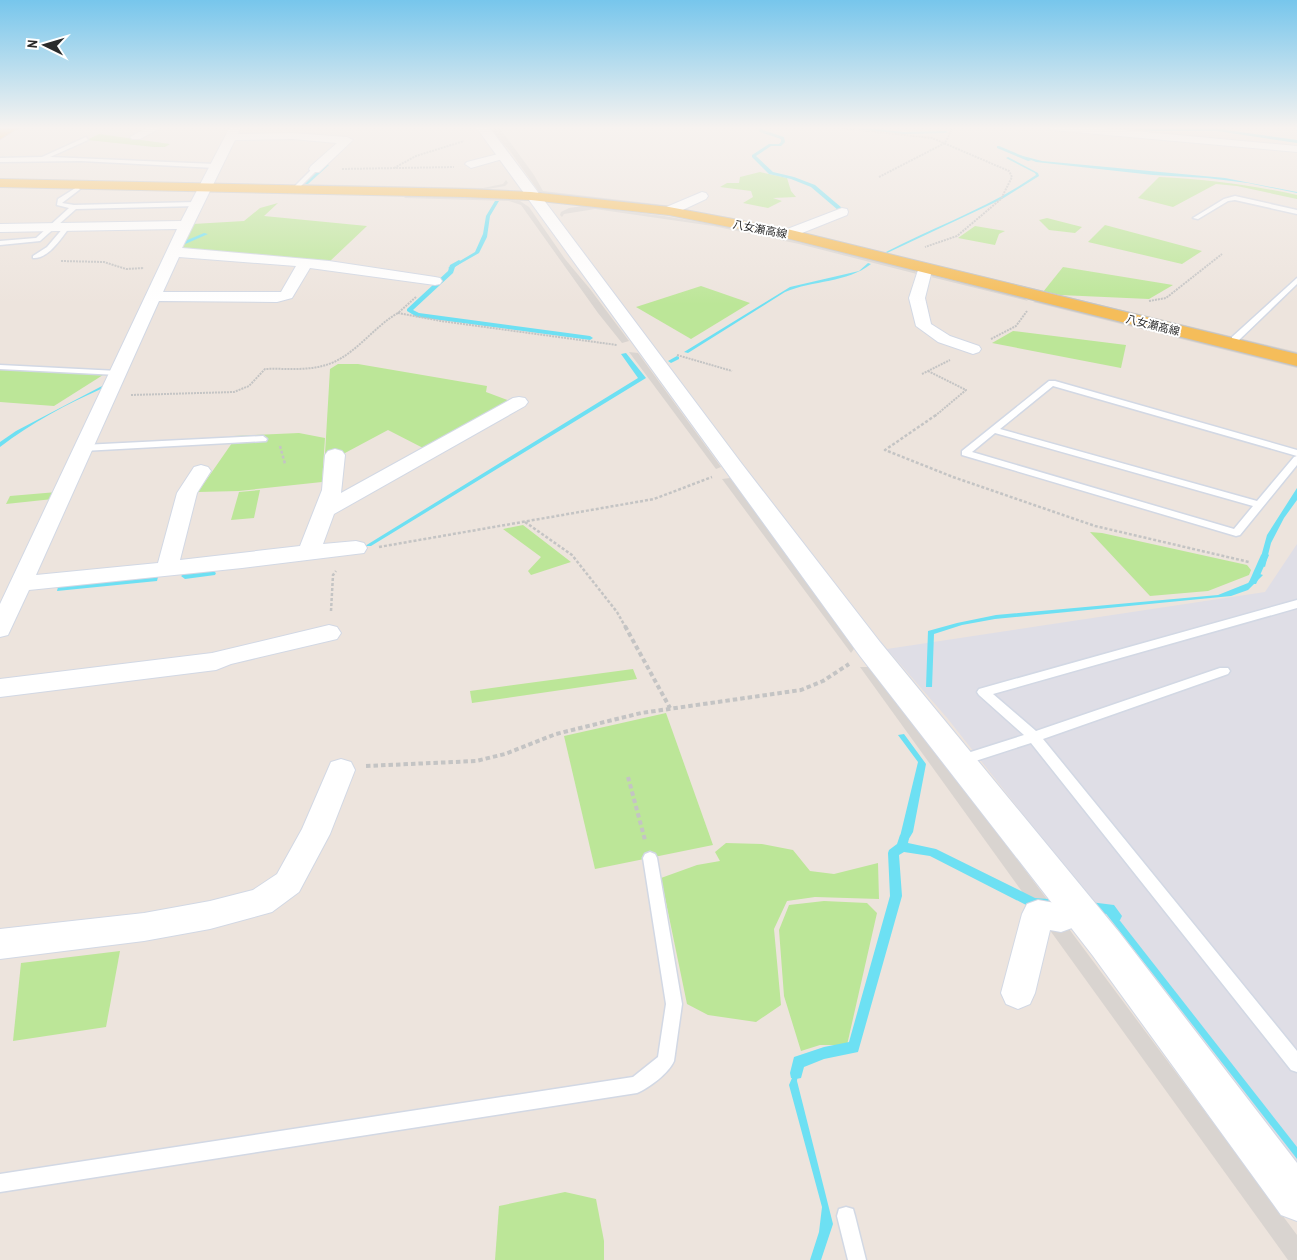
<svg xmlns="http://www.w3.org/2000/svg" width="1297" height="1260" viewBox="0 0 1297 1260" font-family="'Archivo Narrow','Noto Sans JP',sans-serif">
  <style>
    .industrial { fill: #dfdee6 }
    .green { fill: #bce698 }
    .plaza { fill: #d9d4d0 }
    .water { fill: #6de0f3 }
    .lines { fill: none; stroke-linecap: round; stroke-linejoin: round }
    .stream { fill: #6de0f3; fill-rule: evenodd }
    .lane-casing { stroke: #d2d8e4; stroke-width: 3 }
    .street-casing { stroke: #d2d8e4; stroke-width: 2 }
    .secondary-casing { stroke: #d2d8e4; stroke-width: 2 }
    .primary-casing { stroke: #c4c4c4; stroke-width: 2 }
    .path-far2 { stroke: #c4c4c4; stroke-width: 2; stroke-dasharray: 2 1; stroke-linecap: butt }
    .path-far1 { stroke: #c4c4c4; stroke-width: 2.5; stroke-dasharray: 3 2; stroke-linecap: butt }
    .path { stroke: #c4c4c4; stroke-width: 4; stroke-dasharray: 4.5 3; stroke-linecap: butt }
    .lane { fill: #fff; fill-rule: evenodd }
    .street { fill: #fff; fill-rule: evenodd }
    .secondary { fill: #fff; fill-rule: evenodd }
    .primary { fill: #f5bd5a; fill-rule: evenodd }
    .labels { text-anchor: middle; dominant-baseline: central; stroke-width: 4; stroke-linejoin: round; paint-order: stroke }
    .far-street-label { font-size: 11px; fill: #2b2b2b; stroke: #fff }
  </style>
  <rect width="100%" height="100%" fill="#ede4dd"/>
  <!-- industrial -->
  <path class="industrial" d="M1297 544V1162L948 719 887 649 1265 592Z"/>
  <!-- green -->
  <g class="green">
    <path d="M99 134 170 144 165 147H154L87 140Z"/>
    <path d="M760 172 787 178 791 191 796 197 773 198 782 201 768 208 743 203 753 197 751 191 720 187 727 183H739L740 177Z"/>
    <path d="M1159 177C1206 179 1251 185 1297 195V199L1237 186 1216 184 1173 207 1138 198Z"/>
    <path d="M278 203 264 216 367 226 328 263 180 251 193 224 244 221 260 208Z"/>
    <path d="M1047 218 1082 227 1075 233 1049 230 1039 220Z"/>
    <path d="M1105 225 1202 251 1182 264 1088 242Z"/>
    <path d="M975 226 1005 231 999 234 995 245 958 238Z"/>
    <path d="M1063 267 1173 285 1149 299 1060 295 1043 292Z"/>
    <path d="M701 286 750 303 691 339 636 307Z"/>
    <path d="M1013 331 1126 345 1121 368 992 343Z"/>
    <path d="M338 364H358L487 386 486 392 510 401 425 449 388 430 345 453 325 454 330 369Z"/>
    <path d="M0 369 103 375 54 406 0 402Z"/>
    <path d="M299 433 325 438 322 482 239 491 198 492 232 443 234 436Z"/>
    <path d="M260 490 254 518 231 520 239 492Z"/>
    <path d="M57 492 53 499 6 504 10 496Z"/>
    <path d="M523 525 571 562 531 575 528 571 541 557 503 529Z"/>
    <path d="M1090 532 1102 533 1247 565 1251 570 1249 575 1208 591 1150 596Z"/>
    <path d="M633 669 637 679 472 703 470 691Z"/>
    <path d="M666 713 713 845 595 869 564 736Z"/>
    <path d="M726 843 762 844 793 850 810 871 834 874 878 863 879 899 815 897 787 901 774 929 781 1005 756 1022 708 1015 687 1004 661 878 697 865 720 861 715 852Z"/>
    <path d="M824 901 867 903 877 913 847 1045H820L801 1051 784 996 779 930 789 905Z"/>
    <path d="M120 951 106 1027 13 1041 21 963Z"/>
    <path d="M565 1192 596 1199 604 1241V1260H495L499 1206Z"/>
  </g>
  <!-- plaza -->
  <g class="plaza">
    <path d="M488 127H499L534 175 543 191 673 206 667 208 539 192 510 151Z"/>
    <path d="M506 180 508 183 505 186 482 190 302 186V184L483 188 503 184Z"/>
    <path d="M213 190 476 197 520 201 529 207 565 259 590 289 629 341 622 343 598 313 521 205 509 201 404 198 406 196 210 192Z"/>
    <path d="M583 206 664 216 748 230 914 270 917 274 799 244 713 226 595 209 564 214 562 217 560 215 561 212 569 208Z"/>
    <path d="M911 259 1297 352V356L910 261Z"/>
    <path d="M933 276 1024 298 1028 301 931 277Z"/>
    <path d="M1035 301 1297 365V368L1033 302Z"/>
    <path d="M629 352 638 353 721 467 716 469Z"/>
    <path d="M730 478 856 646 851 653 722 479Z"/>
    <path d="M860 667H871L926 737 1297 1235V1260H1288Z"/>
  </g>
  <!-- water -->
  <g class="water">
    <path d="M1114 127 1213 128 1297 140V143L1217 131H1151Z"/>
    <path d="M1019 155 1042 161 1225 178 1297 192V193L1248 183 1207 178 1153 175 1036 162Z"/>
    <path d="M1008 157 1038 173 1039 176 1002 199 887 253 886 252C936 226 990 207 1036 175L1035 173 1006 158Z"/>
    <path d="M495 201H499L490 216 487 237 479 253 451 269 448 268 475 252 483 234 486 216Z"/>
    <path d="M868 263 871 264C847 283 813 280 785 292L688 353 684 352 790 287 859 271Z"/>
    <path d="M626 353 646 378 371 546H365L638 378 621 354Z"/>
    <path d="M102 386 103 388C67 404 31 423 0 447V442L16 431Z"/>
    <path d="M1297 488V500L1284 518 1271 543 1265 567 1259 564 1267 535Z"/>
    <path d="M1257 573 1263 575 1248 590 1231 596 995 619 962 625 934 634 932 687H926L928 631 957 623 996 615 1218 595 1248 583Z"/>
    <path d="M158 577 157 581 57 591 58 587Z"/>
    <path d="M904 734 926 764 913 832 904 847 897 849 918 762 898 735Z"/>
    <path d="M1110 908 1297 1147V1159L1104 911Z"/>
    <path d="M799 1062 797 1081 833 1224 821 1260H810L819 1232 822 1207 789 1085Z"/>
  </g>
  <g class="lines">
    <!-- stream -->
    <g class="stream">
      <path d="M758 127H762L763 130 784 137 785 142 781 146H771L756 156 773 172 794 177 815 185 842 208V210H838L811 187 791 179 769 174 752 157V155L769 144H779L781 142V139L760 132Z"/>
      <path d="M838 127H856L904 132 946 131 948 132 946 133 904 134Z"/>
      <path d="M997 146H999L1032 160 1028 161 997 148Z"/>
      <path d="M325 164 329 165 308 184H304V182Z"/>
      <path d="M204 233 208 234 183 245 178 244Z"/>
      <path d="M459 260 462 262 455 267 453 273 413 310 419 313 590 336 593 338 590 340 417 317 407 311V309L448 271 450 265Z"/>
      <path d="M677 356 679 357V359L671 363 668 361Z"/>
      <path d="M1265 552 1269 555 1257 582 1256 584H1250L1249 582 1261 555Z"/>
      <path d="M212 570 216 573 215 575 185 579 181 576 185 573Z"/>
      <path d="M904 833 908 835 909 838 908 843 936 849 1035 898 1048 899 1050 903 1048 907 1044 908 1030 907 930 856 904 852 899 855 902 896 858 1052 824 1059 804 1067 801 1078 796 1079 791 1078 790 1073 794 1057 824 1047 849 1042 890 896 888 853 889 850 897 844 900 835Z"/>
      <path d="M1090 902 1114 905 1122 916 1120 920 1116 921 1112 920 1107 914 1086 911 1084 907 1086 903Z"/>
    </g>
    <!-- lane casing -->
    <g class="lane-casing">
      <g id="lane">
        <path d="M86 137 88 140 50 157 215 164 218 166 215 168 81 161 0 162V158L42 157Z"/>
        <path d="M313 168 318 169 297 190H293V188Z"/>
        <path d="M77 187 80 189 79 190 62 203 74 205 197 202 200 204 197 206 76 209 40 241 0 245V241L36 238 69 208 57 205 58 199Z"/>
        <path d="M1235 196 1297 210V214L1235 200 1228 201 1198 219 1193 218 1224 199Z"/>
        <path d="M64 227 69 228C61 239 48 259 33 258V256L47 247Z"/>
        <path d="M1297 278V284L1238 341H1232V337Z"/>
        <path d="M0 365 118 371 122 373 118 375 0 369Z"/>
        <path d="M1049 381H1055L1297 450V456L1053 386 1000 429 1257 501 1294 457 1297 456V465L1240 535 1236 536 962 455V451ZM995 433 1253 506 1234 529 972 452Z"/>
        <path d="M263 436 267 439 266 441 83 451 78 448 83 445Z"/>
        <path d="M1297 600V608L993 694 1036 731 1220 668H1228L1230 671 1228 674 1043 739 1297 1051V1072L1291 1070 1031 743 960 766 955 765 954 761 955 757 1024 735 979 695 977 692 979 689Z"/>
        <path d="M650 852 655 854 657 858 682 1004 674 1061C669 1073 649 1088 637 1093L0 1192V1174L633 1077 658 1057 666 1004 643 858 645 854Z"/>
        <path d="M846 1207 853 1209 855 1216 866 1260H848L837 1216 839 1209Z"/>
      </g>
    </g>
    <!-- street casing -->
    <g class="street-casing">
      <g id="street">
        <path d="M148 127H162L140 139H132L130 137Z"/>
        <path d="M230 127H241L238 134 292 133 347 137 353 140 319 172H311L309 169 311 166 337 143 292 139 235 140 182 248 329 261 435 277 440 278 442 281 440 284 435 285 310 268 292 298 277 302 159 301 36 575 158 563 177 493 194 467 201 465 208 467 211 471 197 493 180 560 300 546 322 490 325 455 328 451 335 449 342 451 345 455 341 493 513 398 519 397 525 398 528 402 525 406 334 514 323 544 356 541 364 543 367 548 364 553 242 568 29 590 8 635 0 637V604L177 229 0 232V224L181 221ZM179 257 296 266 281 292H163Z"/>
        <path d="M1047 127H1091L1297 146V152L1052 130Z"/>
        <path d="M502 153 508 156 506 158 471 168 465 164 467 162Z"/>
        <path d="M702 192 706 193 708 196 706 199 674 214 669 215 663 211 664 208Z"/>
        <path d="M842 208 847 209 848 212 847 215 792 237H782L780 234 782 231Z"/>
        <path d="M925 266 930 267 932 270 925 298 931 324 950 336 979 346 981 349 979 352 973 354 938 342 916 326 909 298 918 270 920 267Z"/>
        <path d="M329 625 337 627 341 633 337 639 231 664 216 670 0 697V679L212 653Z"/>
        <path d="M341 759 351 762 355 770 330 834 299 892 272 912 210 929 144 941 0 959V929L144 913 210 901 253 890 277 874 302 829 331 762Z"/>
        <path d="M1038 900 1061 904 1072 908 1077 918 1072 928 1061 932 1050 930 1035 993 1030 1004 1018 1009 1006 1004 1001 993 1022 914 1027 904Z"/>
      </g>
    </g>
    <!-- secondary casing -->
    <g class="secondary-casing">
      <path id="secondary" d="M476 127H489L742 464 880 642 1119 932 1297 1163V1221L1281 1215 1093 956 860 656Z"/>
    </g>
    <!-- primary casing -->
    <g class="primary-casing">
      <g id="primary">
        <path d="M4 127H20L0 139V130Z"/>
        <path d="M0 179 465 189 531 192 669 207 787 229 1297 354V366L786 238 669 215 531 200 465 197 0 187Z"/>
      </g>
    </g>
    <!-- path-far2 -->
    <g class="path-far2">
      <path d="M832 127 932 138 1009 171 1012 177 1001 199 957 236 925 247"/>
      <path d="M394 168 416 156 464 141"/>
      <path d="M342 169 454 167"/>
      <path d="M879 177 945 143 952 129 947 127"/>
      <path d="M61 261 104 262 126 269 144 268"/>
      <path d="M416 297 398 313 441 321 617 345"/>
      <path d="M1149 301 1166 298 1222 254"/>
      <path d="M991 339 1016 326 1027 311"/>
      <path d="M677 355 732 371"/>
      <path d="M928 371 966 390 935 416"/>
      <path d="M922 374 950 360"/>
      <path d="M131 395 234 392 249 386 265 369C288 368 312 372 334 362 358 351 375 326 398 313"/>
    </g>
    <!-- path-far1 -->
    <g class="path-far1">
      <path d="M936 415 885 450 953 477 1095 526 1249 562"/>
      <path d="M280 446 285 464"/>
      <path d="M525 522 572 555 617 612 626 628"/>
      <path d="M379 547 654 499 712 477"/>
      <path d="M331 611 333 575 336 571"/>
    </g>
    <!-- path -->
    <g class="path">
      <path d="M625 626 670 708"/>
      <path d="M366 766 476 761 505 754 556 734 641 713 801 690 823 681 849 664"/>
      <path d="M628 777 645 840"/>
    </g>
    <!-- lane -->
    <use href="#lane" class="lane"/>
    <!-- street -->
    <use href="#street" class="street"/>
    <!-- secondary -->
    <use href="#secondary" class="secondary"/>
    <!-- primary -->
    <use href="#primary" class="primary"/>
  </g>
  <!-- sky -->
  <linearGradient id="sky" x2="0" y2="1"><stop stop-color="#77c6ec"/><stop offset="0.42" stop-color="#f7f3f0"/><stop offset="1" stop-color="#f7f3f0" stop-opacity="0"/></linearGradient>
  <rect width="1297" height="304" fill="url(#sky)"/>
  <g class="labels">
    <!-- far-street labels -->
    <g class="far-street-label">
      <text transform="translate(760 229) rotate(11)">八女瀬高線</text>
      <text transform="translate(1153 325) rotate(14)">八女瀬高線</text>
    </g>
  </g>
  <!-- north arrow -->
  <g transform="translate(45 45) rotate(275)" stroke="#ffffff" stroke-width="4" paint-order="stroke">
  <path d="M0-4L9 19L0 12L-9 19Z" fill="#2b2b2b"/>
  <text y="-8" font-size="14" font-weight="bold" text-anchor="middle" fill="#2b2b2b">N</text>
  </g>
</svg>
